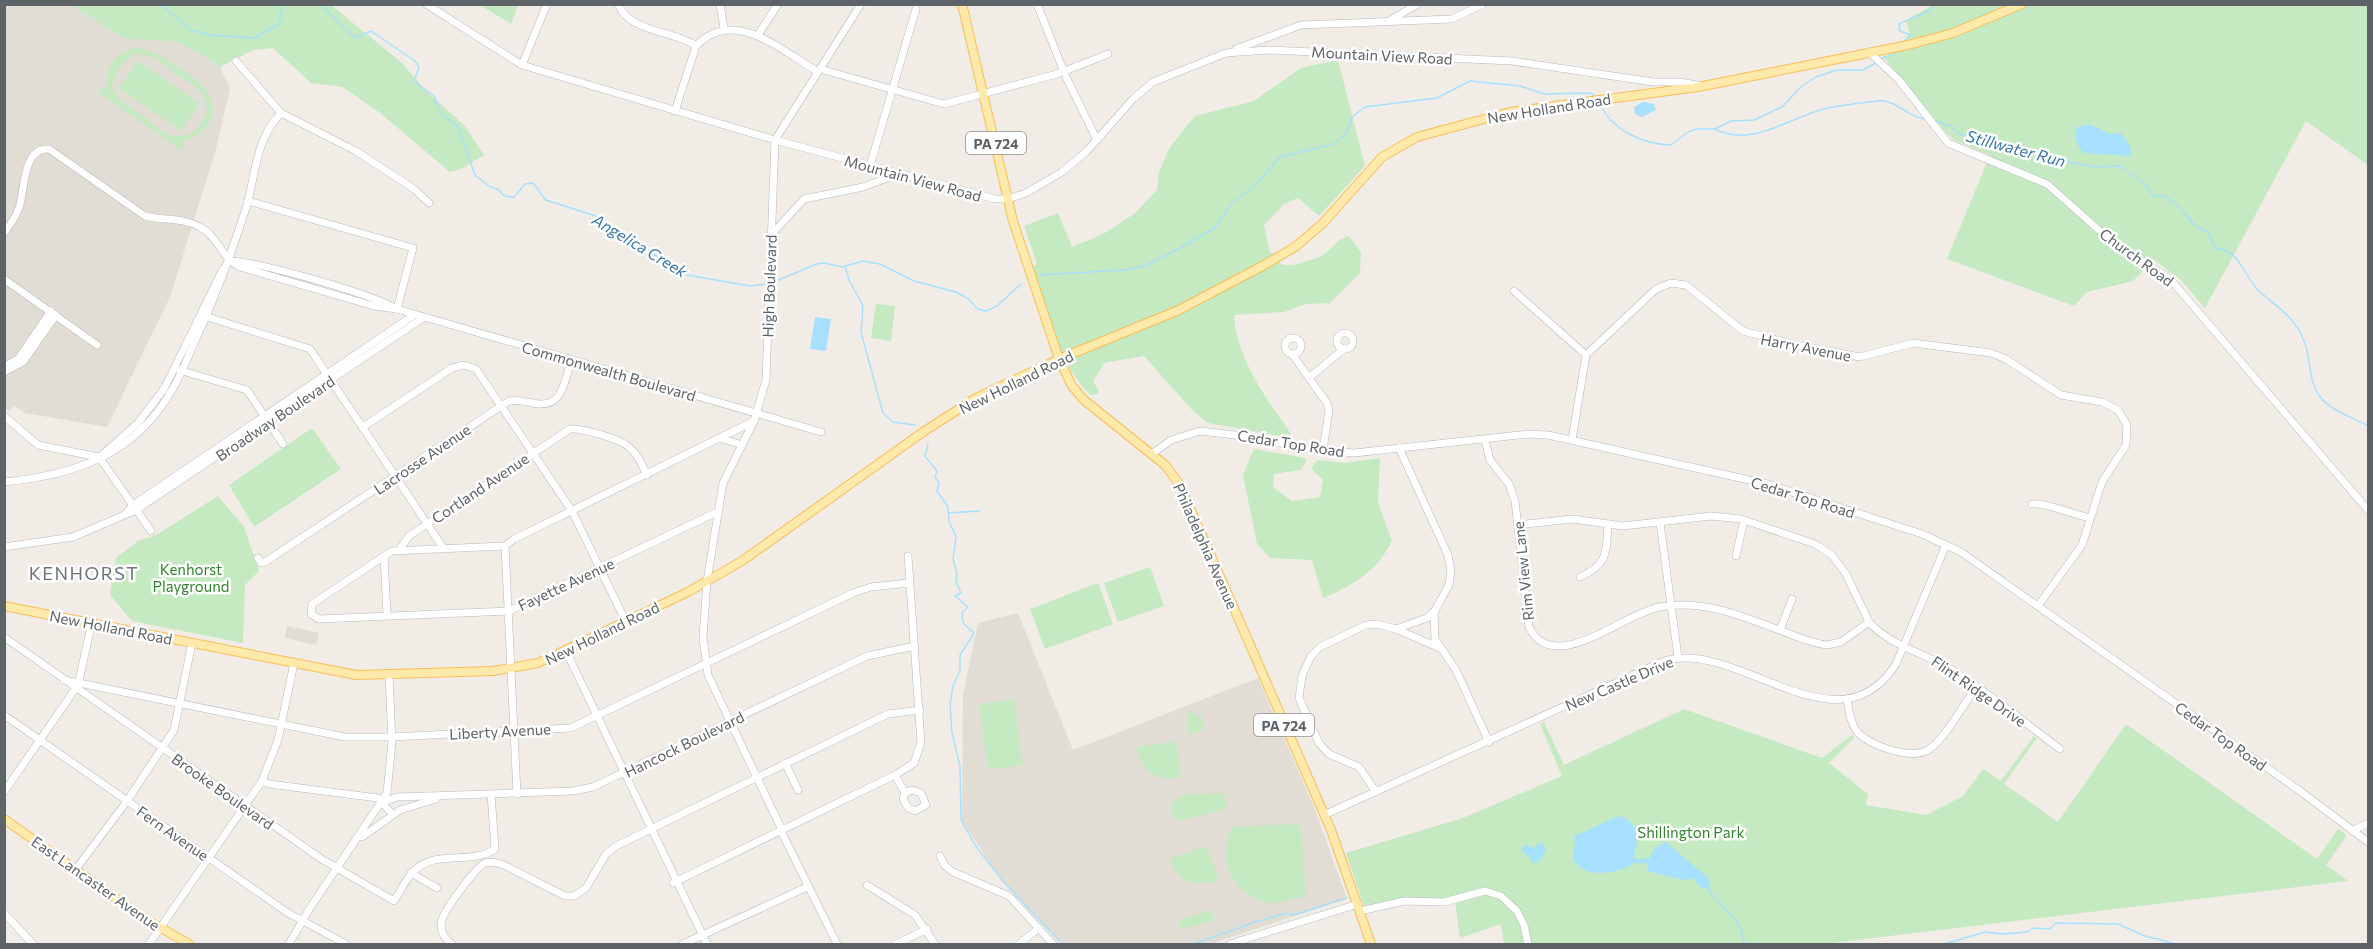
<svg xmlns="http://www.w3.org/2000/svg" width="2373" height="949" viewBox="0 0 2373 949" font-family="Commissioner,sans-serif">
  <style>
    .education { fill: #e1dcd4 }
    .green { fill: #c5e9c1; fill-rule: evenodd }
    .water { fill: #a7e1ff }
    .lines { fill: none; stroke-linecap: round; stroke-linejoin: round }
    .stream { stroke: #a7e1ff; stroke-width: 1.5 }
    .canal { stroke: #a7e1ff; stroke-width: 4.5 }
    .minor-casing { stroke: #b6b9bd; stroke-width: 8 }
    .major-casing { stroke: #fbbd55; stroke-width: 10 }
    .minor { stroke: #fff; stroke-width: 7 }
    .major { stroke: #ffeaac; stroke-width: 8 }
    .labels { text-anchor: middle; dominant-baseline: central; stroke-width: 5; stroke-linejoin: round; paint-order: stroke }
    .shield { fill: #fff; stroke: #8e9295; stroke-width: 1.5 }
    .shield-label { font-size: 14px; font-weight: bold; fill: #5d6367 }
    .street-label { font-size: 15px; fill: #5d6367; stroke: #fff }
    .park-label { font-size: 15px; fill: #32842f; stroke: #fff }
    .water-label { font-size: 16px; font-style: italic; fill: #3777a7; stroke: #fff }
    .quarter-label { font-size: 18px; letter-spacing: 1.5px; fill: #6e7579; stroke: #fff }
  </style>
  <rect width="100%" height="100%" fill="#f1ede6"/>
  <!-- education -->
  <g class="education">
    <path d="M4 5H72L116 34 177 42 201 54 220 67 230 88 216 149 170 297 107 427 25 413 13 405 9 411 5 408Z"/>
    <path d="M1018 613 1073 750 1258 678 1314 807 1347 899 1210 944H1064L1051 934 1005 884 962 822 963 695 978 623Z"/>
    <path d="M287 626 319 633 316 645 285 638Z"/>
  </g>
  <!-- green -->
  <g class="green">
    <path d="M72 5H331L402 63 425 90 464 125 484 155 463 168 450 172 380 113 343 87 311 83 273 48 253 50 220 67 201 54 177 42 127 38 116 34Z"/>
    <path d="M480 5H518L511 24Z"/>
    <path d="M1933 5H2368V165L2306 121 2205 308 2181 280 2154 260 2133 281 2087 292 2074 306 1947 259 1990 155 1956 141 1947 134 1883 56 1890 55 1910 34 1906 20Z"/>
    <path d="M134 48C153 47 199 77 209 94 221 116 203 139 180 142L185 146 182 151 98 92 101 87 108 91C103 70 113 54 134 48ZM133 54C151 52 164 65 178 75 186 81 197 86 203 95 215 116 194 142 171 135 160 131 150 121 140 114 128 106 116 100 112 85L118 69 116 67H120Z"/>
    <path d="M1338 60 1365 166 1319 216 1298 198 1284 204 1264 225C1269 247 1270 273 1301 263 1308 260 1317 259 1323 255 1332 249 1338 238 1349 236L1361 252 1360 273 1330 303 1305 304 1284 312 1234 315C1236 358 1267 399 1291 434L1285 437 1208 423 1193 411 1144 356 1104 363 1093 382 1099 390 1098 394 1091 395C1057 364 1047 309 1032 267L1037 264 1024 226 1058 213 1072 247 1103 234 1134 214 1157 190 1159 172 1170 147 1195 116 1254 101 1301 68Z"/>
    <path d="M138 61 200 103 181 131 119 88Z"/>
    <path d="M876 304 895 306 891 341 871 338Z"/>
    <path d="M312 428 341 469 254 527 229 485Z"/>
    <path d="M1254 449 1305 458 1306 462 1300 470 1274 474 1273 487 1292 501 1320 497 1323 480 1311 469 1317 460 1345 463 1380 458 1378 503 1392 541C1377 571 1354 585 1323 598L1312 560 1270 558 1257 544 1243 475Z"/>
    <path d="M218 496 244 527 259 571 245 585 243 643 132 621 110 595 116 558 138 541 158 534Z"/>
    <path d="M1150 567 1164 606 1118 622 1104 583Z"/>
    <path d="M1098 583 1113 624 1045 649 1030 609Z"/>
    <path d="M1014 699 1023 765 988 770 979 704Z"/>
    <path d="M1684 709 1822 758 1852 735 1854 738 1829 763 1868 794 1866 805 1926 815 1963 796 1983 769 2001 781 2034 736 2037 738 2004 784 2058 822 2126 724 2317 859 2338 829 2347 835 2326 865 2348 881 1823 944H1504L1501 924 1460 938 1455 900 1409 901 1365 909 1346 853 1463 818 1562 776 1540 724 1544 722 1564 765Z"/>
    <path d="M1191 710 1195 715H1201L1204 730 1189 735 1187 712Z"/>
    <path d="M1176 741 1181 774 1179 778C1156 781 1140 771 1137 747Z"/>
    <path d="M1224 793 1227 808 1176 822 1170 806 1182 795Z"/>
    <path d="M1297 824 1301 827 1306 896C1296 898 1284 903 1274 903 1249 903 1225 879 1226 854 1226 845 1229 835 1231 827Z"/>
    <path d="M1206 846 1218 877 1217 881C1194 888 1177 881 1169 859Z"/>
    <path d="M1211 910 1214 920 1181 930 1178 920Z"/>
  </g>
  <!-- water -->
  <g class="water">
    <path d="M1643 102 1654 104 1656 110 1642 117 1635 114 1634 107Z"/>
    <path d="M2089 124 2111 134 2121 133 2131 148 2130 156 2084 153C2077 146 2073 137 2077 127Z"/>
    <path d="M815 317 831 319 826 351 810 349Z"/>
    <path d="M1620 816C1644 824 1637 847 1632 865 1613 874 1587 879 1573 860L1575 835C1593 830 1603 821 1620 816Z"/>
    <path d="M1542 842 1546 850 1540 861 1532 863 1529 856 1522 852V847L1526 845 1533 848Z"/>
    <path d="M1666 842 1709 879 1710 889 1701 888 1693 878 1684 880 1647 871C1649 858 1652 846 1666 842Z"/>
  </g>
  <g class="lines">
    <!-- stream -->
    <g class="stream">
      <path d="M160 4 191 30 209 35 255 38 279 24 283 4"/>
      <path d="M320 4 355 38 371 31 415 61 419 67 414 81 434 96 441 113 458 127 475 175 489 186 499 190 504 196 514 197 525 184 533 183 546 200 602 218 634 242 687 275 750 286 767 284"/>
      <path d="M1905 41 1910 35 1900 31 1899 24 1930 11 1932 4"/>
      <path d="M1881 59 1900 50"/>
      <path d="M1599 103C1612 130 1641 144 1671 145L1688 132 1696 129H1715L1731 121 1754 120 1782 107 1801 87 1816 77 1837 70H1863L1876 63"/>
      <path d="M1935 121 1951 126 1960 134 1971 138 1995 139 2052 158 2094 167 2120 166 2145 184 2153 196C2156 196 2159 195 2162 196 2181 201 2190 228 2208 232L2215 248C2241 250 2243 276 2259 291 2277 307 2295 317 2304 341 2312 360 2307 380 2321 398 2332 411 2354 418 2368 426"/>
      <path d="M1715 129C1752 148 1788 118 1824 109 1841 105 1861 103 1878 101 1896 99 1908 118 1925 119"/>
      <path d="M845 266 849 280 863 306 861 332 883 413 893 422 915 425"/>
      <path d="M1040 275 1124 270 1145 266 1171 253 1215 228 1231 204 1255 185 1280 157 1333 144 1347 133 1352 117 1365 107 1437 98 1470 81 1520 86 1544 94 1590 93 1595 96"/>
      <path d="M772 283 816 264 824 263 842 267 863 261 880 264 914 281 956 292 967 298 978 309 986 311 997 306 1021 284"/>
      <path d="M928 444 925 456 937 471 935 478 939 482 937 491 948 507 949 521 956 537 953 559 957 573 956 582 961 593 955 596 968 607 962 613 963 623 974 633 960 655V670L953 686 950 705 952 733 960 766 961 820 975 845 1002 880 1062 944"/>
      <path d="M948 513 979 511"/>
      <path d="M1708 890 1739 924 1745 944"/>
      <path d="M1194 944 1255 922 1284 914H1297L1346 898"/>
      <path d="M1911 944H1917"/>
      <path d="M1936 944H1937"/>
      <path d="M1944 944 1985 932 2003 934 2027 932 2033 928 2050 929 2056 923 2118 924 2145 936 2176 944"/>
    </g>
    <!-- canal -->
    <path class="canal" d="M1633 861H1650"/>
    <!-- minor casing -->
    <g class="minor-casing">
      <g id="minor">
        <path d="M426 4 522 65 775 140 995 199H1008L1026 193 1062 172 1087 151 1133 99 1153 82 1226 53 1268 50 1512 61 1653 82H1680L1702 86"/>
        <path d="M618 4C631 34 672 29 696 46"/>
        <path d="M720 4 724 28"/>
        <path d="M1037 4 1066 77 1097 140"/>
        <path d="M1389 21 1418 4"/>
        <path d="M758 35 778 4"/>
        <path d="M1236 49 1301 25 1452 19 1483 4"/>
        <path d="M1869 52 1899 80 1948 143 2047 184 2109 239 2170 279 2368 510"/>
        <path d="M236 61 281 113 356 151 414 189 429 203"/>
        <path d="M522 65 547 4"/>
        <path d="M820 69 944 104 1057 74 1108 54"/>
        <path d="M675 111 696 46C734 6 782 51 818 72"/>
        <path d="M870 166 916 9"/>
        <path d="M248 201 413 248 397 309"/>
        <path d="M4 233C10 225 16 217 19 208 25 191 22 147 49 149L145 216C164 221 182 217 200 227 218 236 222 259 240 267L374 306 397 309 821 432"/>
        <path d="M770 236 804 199 863 187 898 174"/>
        <path d="M232 261C261 263 373 294 396 309"/>
        <path d="M4 279 97 345"/>
        <path d="M1514 291 1586 355 1572 440"/>
        <path d="M201 315 310 349 444 549"/>
        <circle cx="1345" cy="341" r="8"/>
        <circle cx="1293" cy="346" r="8"/>
        <path d="M1292 354 1327 403 1329 410 1323 450"/>
        <path d="M1586 355 1656 289 1671 283 1686 285 1743 331 1795 345 1860 357 1913 343 1991 353 2006 359 2061 395 2102 402 2118 410 2127 425 2126 445 2102 482 2082 545 2038 606"/>
        <path d="M4 367 19 358 51 311"/>
        <path d="M179 370 247 390 283 444"/>
        <path d="M4 372 23 362 56 315"/>
        <path d="M1310 377 1345 348"/>
        <path d="M4 416 38 445 99 457"/>
        <path d="M363 427 452 368 464 365 476 369 572 511 626 622"/>
        <path d="M720 438 742 445"/>
        <path d="M1485 440 1490 460 1509 484 1515 501 1529 627C1553 677 1623 614 1659 607 1701 599 1740 615 1779 630 1794 635 1810 643 1827 645L1841 642 1869 622"/>
        <path d="M103 454 138 423 164 389 223 269"/>
        <path d="M1152 454 1171 440 1200 431 1253 437 1303 448 1354 453 1528 434 1548 435 1767 484 1922 534 1961 552 2300 791 2368 842"/>
        <path d="M99 457 151 531"/>
        <path d="M4 482C75 475 135 455 172 390 181 375 188 357 195 341 216 296 232 252 247 205 256 171 256 139 281 113"/>
        <path d="M2032 504C2043 502 2076 515 2090 518"/>
        <path d="M717 512 509 611 319 619 311 614 312 604 392 551 505 546 514 539 754 421"/>
        <path d="M126 513 133 505 414 315"/>
        <path d="M1660 523 1678 657"/>
        <path d="M1518 525 1572 519 1623 526 1711 516 1741 519 1815 544 1832 555 1846 574 1869 622C1890 646 1925 653 1952 670 1989 693 2024 722 2060 749"/>
        <path d="M505 546 517 794"/>
        <path d="M4 547 73 537 136 510 423 318"/>
        <path d="M399 550 409 536 570 429C583 428 620 439 629 447 638 454 642 465 647 475"/>
        <path d="M384 556 387 615"/>
        <path d="M1736 556 1744 520"/>
        <path d="M258 558 261 563 265 562 509 401C517 399 524 402 533 403 562 410 565 382 571 360"/>
        <path d="M1580 577C1609 564 1606 552 1608 524"/>
        <path d="M1434 612 1435 639 1456 670 1489 742"/>
        <path d="M1396 629 1442 649"/>
        <path d="M1780 630 1792 599"/>
        <path d="M4 637 323 860 394 901C400 892 405 881 412 873 433 848 470 866 495 849L491 794"/>
        <path d="M566 651 707 944"/>
        <path d="M64 680 345 737H391L571 728 853 593 871 587 909 583"/>
        <path d="M1847 699C1849 710 1850 722 1856 730 1867 746 1912 760 1928 750 1945 739 1964 704 1976 687"/>
        <path d="M4 715 288 913 346 944"/>
        <path d="M785 763 798 790"/>
        <path d="M895 775 905 793 903 799 908 808 915 811 926 805 921 793 912 790 905 793"/>
        <path d="M262 781 269 784 378 798 392 814"/>
        <path d="M4 792 78 685 92 622"/>
        <path d="M1376 792 1359 767 1329 754 1319 743 1299 698 1302 676 1311 656 1320 647 1366 625 1377 624 1396 629 1427 618 1434 612 1449 585 1451 571 1448 555 1399 448"/>
        <path d="M383 802 397 797 573 791 593 787 867 656 915 646"/>
        <path d="M1324 815 1662 662C1735 635 1837 757 1896 664L1946 545"/>
        <path d="M782 830 708 675 703 637 707 581 723 483 754 421 766 380 775 140 861 4"/>
        <path d="M781 831 837 944"/>
        <path d="M2352 831 2368 823"/>
        <path d="M362 837 400 810 436 799"/>
        <path d="M940 856 945 866 953 872 1009 896 1053 944"/>
        <path d="M76 869 127 801 174 730 192 643"/>
        <path d="M411 873 437 888"/>
        <path d="M673 883 895 775 914 763 921 743 908 556"/>
        <path d="M867 885 915 915 935 944"/>
        <path d="M1360 911 1404 901 1444 902 1485 891 1501 896 1517 911 1524 925 1528 944"/>
        <path d="M4 913 33 944"/>
        <path d="M149 944 262 781 278 740 294 663"/>
        <path d="M289 944 310 908 387 793 392 742 389 675"/>
        <path d="M452 944C444 938 439 930 442 920 445 909 476 867 485 863 492 861 498 863 504 865L565 896H574L586 888 606 854 616 846 888 714 920 710"/>
        <path d="M683 944 807 887"/>
        <path d="M896 944 927 929"/>
        <path d="M1019 944 1039 928"/>
        <path d="M1230 944 1358 904"/>
      </g>
    </g>
    <!-- major casing -->
    <g class="major-casing">
      <g id="major">
        <path d="M962 4 1013 221 1059 359 1072 386 1084 400 1165 465 1180 485 1331 830 1371 944"/>
        <path d="M4 606 356 675 493 671 538 663 688 592 742 561 923 432 976 398 1059 359 1179 310 1266 264 1295 247 1323 223 1382 157 1417 137 1510 112 1698 87 1908 45 1953 33 2022 4"/>
        <path d="M4 819 147 920 189 944"/>
      </g>
    </g>
    <!-- minor -->
    <use href="#minor" class="minor"/>
    <!-- major -->
    <use href="#major" class="major"/>
  </g>
  <g class="labels">
    <!-- shield labels -->
    <g class="shield">
      <rect x="966" y="132" width="60" height="22" rx="4.5"/>
      <rect x="1254" y="714" width="60" height="22" rx="4.5"/>
    </g>
    <g class="shield-label">
      <text x="996" y="143">PA 724</text>
      <text x="1284" y="725">PA 724</text>
    </g>
    <!-- street labels -->
    <g class="street-label">
      <text transform="translate(1382 55) rotate(3)">Mountain View Road</text>
      <text transform="translate(1549 108) rotate(-9)">New Holland Road</text>
      <text transform="translate(913 178) rotate(15)">Mountain View Road</text>
      <text transform="translate(2137 257) rotate(36)">Church Road</text>
      <text transform="translate(769 286) rotate(-88)">High Boulevard</text>
      <text transform="translate(1806 347) rotate(11)">Harry Avenue</text>
      <text transform="translate(609 371) rotate(16)">Commonwealth Boulevard</text>
      <text transform="translate(1016 382) rotate(-26)">New Holland Road</text>
      <text transform="translate(275 418) rotate(-34)">Broadway Boulevard</text>
      <text transform="translate(1291 443) rotate(9)">Cedar Top Road</text>
      <text transform="translate(422 459) rotate(-34)">Lacrosse Avenue</text>
      <text transform="translate(480 488) rotate(-34)">Cortland Avenue</text>
      <text transform="translate(1803 497) rotate(17)">Cedar Top Road</text>
      <text transform="translate(1206 546) rotate(66)">Philadelphia Avenue</text>
      <text transform="translate(1523 571) rotate(-96)">Rim View Lane</text>
      <text transform="translate(566 584) rotate(-25)">Fayette Avenue</text>
      <text transform="translate(111 627) rotate(11)">New Holland Road</text>
      <text transform="translate(602 633) rotate(-26)">New Holland Road</text>
      <text transform="translate(1619 683) rotate(-23)">New Castle Drive</text>
      <text transform="translate(1979 691) rotate(35)">Flint Ridge Drive</text>
      <text transform="translate(500 731) rotate(-3)">Liberty Avenue</text>
      <text transform="translate(2221 736) rotate(35)">Cedar Top Road</text>
      <text transform="translate(684 744) rotate(-26)">Hancock Boulevard</text>
      <text transform="translate(223 791) rotate(35)">Brooke Boulevard</text>
      <text transform="translate(173 833) rotate(35)">Fern Avenue</text>
      <text transform="translate(96 883) rotate(35)">East Lancaster Avenue</text>
    </g>
    <!-- park labels -->
    <g class="park-label">
      <text x="191" y="569">Kenhorst<tspan x="191" dy="17">Playground</tspan></text>
      <text x="1691" y="832">Shillington Park</text>
    </g>
    <!-- water labels -->
    <g class="water-label">
      <text transform="translate(2016 148) rotate(15)">Stillwater Run</text>
      <text transform="translate(640 245) rotate(31)">Angelica Creek</text>
    </g>
    <!-- quarter labels -->
    <g class="quarter-label">
      <text x="84" y="573">KENHORST</text>
    </g>
  </g>
  <!-- border -->
  <rect width="2373" height="949" fill="none" stroke="#5d6367" stroke-width="12"/>
</svg>
